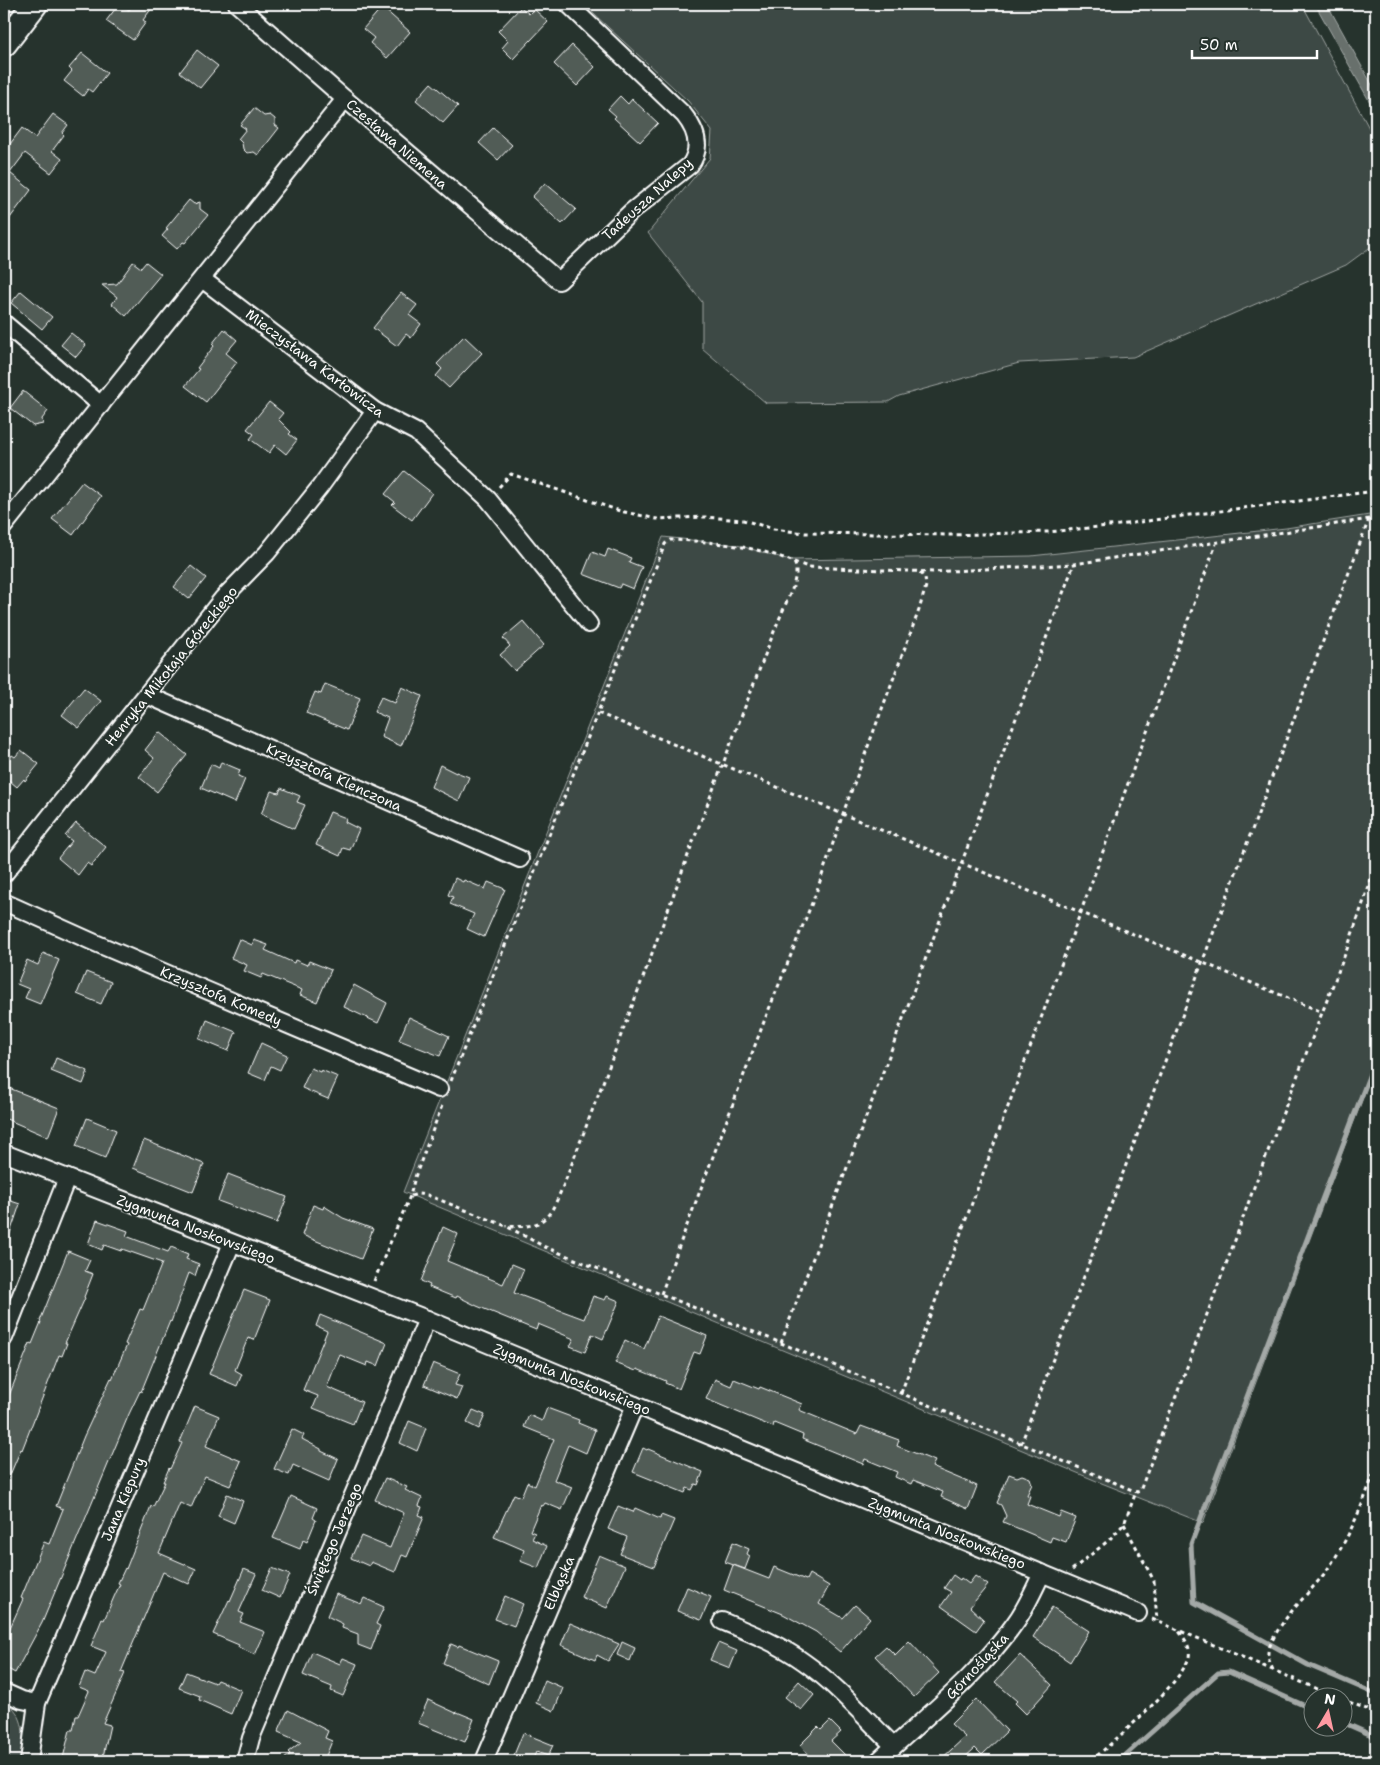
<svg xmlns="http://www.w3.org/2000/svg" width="1380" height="1765" viewBox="0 0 1380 1765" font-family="'Shantell Sans',sans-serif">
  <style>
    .green { fill: #3e4944; stroke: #9ea4a2 }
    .water { fill: #67706c; stroke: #a4a9a7 }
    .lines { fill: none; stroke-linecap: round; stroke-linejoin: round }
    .stream { stroke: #a4a9a7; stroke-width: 5 }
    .building { fill: #515c57; stroke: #fff }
    .street-casing { stroke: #fff; stroke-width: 20 }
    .secondary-casing { stroke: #fff; stroke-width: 28 }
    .path { stroke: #fff; stroke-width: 3; stroke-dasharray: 4 4; stroke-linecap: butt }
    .street { stroke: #26332d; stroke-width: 16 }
    .secondary { stroke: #26332d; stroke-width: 24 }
    .labels { text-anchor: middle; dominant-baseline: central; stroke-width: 4; stroke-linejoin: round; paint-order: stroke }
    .street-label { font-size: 14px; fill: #fff; stroke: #26332d }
  </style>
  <rect width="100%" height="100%" fill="#26332d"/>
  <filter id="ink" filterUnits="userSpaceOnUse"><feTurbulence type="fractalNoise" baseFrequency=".02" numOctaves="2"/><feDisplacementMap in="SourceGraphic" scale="10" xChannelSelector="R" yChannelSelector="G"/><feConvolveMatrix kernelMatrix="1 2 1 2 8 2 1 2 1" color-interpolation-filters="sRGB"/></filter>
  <g filter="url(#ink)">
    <!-- green -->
    <g class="green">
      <path d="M583 4H1302L1376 141V243L1346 265 1133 357 1019 363 899 396 888 402 766 403 702 348V302L648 233 710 158 712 131 688 101Z"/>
      <path d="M1376 514V1063L1203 1523 1099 1482 403 1192 663 537 737 545 790 560 1031 556 1286 528Z"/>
      <path d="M4 1700C27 1716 25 1737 19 1761H4Z"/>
    </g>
    <!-- water -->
    <path class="water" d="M1315 4H1327L1376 92V113Z"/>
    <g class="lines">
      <!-- stream -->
      <g class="stream">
        <path d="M1376 1058 1191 1544 1194 1602 1308 1665 1376 1694"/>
        <path d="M1342 1722 1376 1737"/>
        <path d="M1119 1761 1218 1673 1229 1672 1312 1709"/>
      </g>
    </g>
    <!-- building -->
    <g class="building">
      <path d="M119 4 129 10 134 4H155L143 20 146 22 133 40 106 21Z"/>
      <path d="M382 7 410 32 387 58 370 43 374 38 363 29Z"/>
      <path d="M521 7 529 14 534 9 548 22 513 59 502 48 508 41 498 31Z"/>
      <path d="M572 45 595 67 577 86 554 64Z"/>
      <path d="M197 50 218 66 200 88 180 72Z"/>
      <path d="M82 53 107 73 92 92 88 89 83 96 64 81 72 71 69 68Z"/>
      <path d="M431 83 458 106 443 123 416 100Z"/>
      <path d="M620 96 628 104 632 99 658 123 640 142 614 118 616 116 608 109Z"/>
      <path d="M254 108 264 116 270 115 275 119V125L279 128 258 155 254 152 247 153 243 149 242 143 238 139 246 129 240 125Z"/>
      <path d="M53 114 68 125 62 133 64 135 52 151 62 159 51 173 25 153 10 173 31 190 4 226V152L22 128 35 138Z"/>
      <path d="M493 128 512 145 498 160 479 143Z"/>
      <path d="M545 183 576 209 562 224 532 197Z"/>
      <path d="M189 200 194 204 200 202V209L208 215 185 243 183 242 177 249 162 236 168 229 166 228Z"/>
      <path d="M133 262 141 268 146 262 161 274 126 316 112 304 117 297 102 285 117 284Z"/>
      <path d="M21 291 52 317 42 329 11 303Z"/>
      <path d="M401 293 417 305 409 315 421 324 411 338 406 334 397 346 373 328Z"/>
      <path d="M224 329 237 340 226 353 237 362 206 402 185 386 199 369 197 368 214 346 212 344Z"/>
      <path d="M71 333 86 345 76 357 61 345Z"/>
      <path d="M464 336 482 353 449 388 436 376 442 369 437 364Z"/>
      <path d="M23 391 48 411 42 419 43 424 33 426 10 408Z"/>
      <path d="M269 402 283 413 278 419 291 432 289 434 297 440 286 454 275 445 269 453 250 439 254 434 247 429Z"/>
      <path d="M404 471 432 493 412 520 392 505 395 502 385 494Z"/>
      <path d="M82 482 101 496 73 535 52 519Z"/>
      <path d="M608 549 631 558 629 562 642 567 633 589 621 584 619 588 583 574 592 552 605 557Z"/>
      <path d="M191 566 206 578 189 599 174 587Z"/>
      <path d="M523 621 544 645 515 671 500 655 510 646 503 638Z"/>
      <path d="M325 684 360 698 347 730 306 713 315 692 321 694Z"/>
      <path d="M402 687 422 696 401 746 381 737 388 718 374 712 381 697 395 703Z"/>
      <path d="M84 688 101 701 79 728 62 715Z"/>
      <path d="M159 732 187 755 157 792 139 777 154 758 145 750Z"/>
      <path d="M21 750 39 764 25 781 24 779 17 787 4 776V766L12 755 15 757Z"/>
      <path d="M221 762 240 770 238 776 245 779 235 803 201 788 211 764 219 768Z"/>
      <path d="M440 765 456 773V772L469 777 459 801 431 787Z"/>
      <path d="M281 788 300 796 297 802 305 805 294 829 261 814 271 791 279 793Z"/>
      <path d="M330 812 346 818 345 822 359 829 350 850 343 848 340 856 316 845Z"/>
      <path d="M76 823 106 847 91 866 87 863 78 875 58 858 72 841 65 836Z"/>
      <path d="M455 878 463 882 464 880 485 889 488 882 505 889 484 937 467 929 474 914 450 904 453 897 448 895Z"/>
      <path d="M239 939 252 945 254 940 268 945 265 950 294 963 295 960 307 965 309 961 331 970 317 1002 300 995 302 990 263 974 261 978 244 971 247 965 231 958Z"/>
      <path d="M43 953 59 960 40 1004 25 998 29 989 17 984 27 960 38 965Z"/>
      <path d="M86 972 111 982 101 1004 77 994Z"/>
      <path d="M354 985 387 1003 378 1023 344 1007Z"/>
      <path d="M409 1017 449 1036 440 1056 399 1040Z"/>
      <path d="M207 1020 236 1032 228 1051 199 1039Z"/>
      <path d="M261 1043 287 1055 280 1070 271 1066 265 1080 248 1073Z"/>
      <path d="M56 1058 88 1071 83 1084 51 1071Z"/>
      <path d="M311 1068 320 1072 321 1070 338 1077 328 1099 302 1088Z"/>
      <path d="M4 1086 59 1108 48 1137 4 1118Z"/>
      <path d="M87 1118 116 1130 105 1158 76 1146Z"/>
      <path d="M144 1140 204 1164 193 1192 133 1168Z"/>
      <path d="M228 1174 287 1197 277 1223 218 1201Z"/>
      <path d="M8 1200 20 1204 6 1245H4V1211Z"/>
      <path d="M313 1205 323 1209 324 1206 343 1218 373 1229 361 1259 302 1235Z"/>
      <path d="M97 1220 128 1231 126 1236 168 1252 171 1247 188 1254 186 1259 199 1264 195 1276 189 1273 171 1322 170 1321 141 1392 140 1391 129 1414 42 1623 15 1673 4 1667V1641L23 1599 21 1598 44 1542 49 1544 63 1509 56 1506 84 1436 111 1378 112 1379 127 1345 125 1344 130 1332 140 1309 143 1310 162 1263 122 1249 121 1251 104 1245 102 1250 88 1244Z"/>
      <path d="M443 1227 458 1234 447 1261 503 1284 512 1264 524 1269 514 1293 584 1319 593 1296 605 1300 607 1296 619 1301 603 1339 592 1334 585 1352 570 1346 574 1339 538 1324 536 1330 477 1306 457 1296 456 1298 429 1287 430 1285 421 1281Z"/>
      <path d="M68 1251 90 1260 85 1271 93 1274 84 1297 85 1298 65 1343H67L62 1356 59 1355 22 1450 21 1449 4 1489V1408L30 1343 32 1344 41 1322 40 1321Z"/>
      <path d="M244 1290 270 1300 254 1340 248 1338 235 1370 242 1374 237 1386 209 1374Z"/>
      <path d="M320 1315 387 1343 378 1366 368 1362 367 1366 340 1355 334 1369 327 1387 362 1402 353 1424 313 1408 318 1396 303 1390 327 1331 316 1326Z"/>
      <path d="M658 1316 707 1336 700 1354 694 1352 679 1389 665 1383 666 1381 637 1369 636 1371 615 1363 625 1340 644 1349Z"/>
      <path d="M433 1363 460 1374 455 1385 462 1387 457 1399 424 1385Z"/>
      <path d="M715 1379 731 1386 734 1379 759 1389 760 1387 802 1404 799 1410 857 1434 861 1426 899 1440 897 1446 935 1461 932 1467 977 1486 968 1509 941 1497 943 1492 913 1480 911 1484 895 1477 897 1472 865 1459 863 1464 802 1439 803 1435 774 1423 773 1427 706 1399Z"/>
      <path d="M195 1406 219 1416 206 1446 241 1461 230 1486 205 1476 191 1508 180 1503 159 1553 196 1569 189 1584 163 1572 121 1672 125 1673 103 1723 110 1725 102 1761H75L63 1758 70 1730H73L76 1716H78L89 1691 79 1687 85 1672 95 1676 106 1652 91 1646 102 1619 104 1620 114 1597 120 1584 118 1583 125 1568 126 1569 151 1506 153 1507 165 1482H163L169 1468 170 1469 182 1443 180 1442Z"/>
      <path d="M547 1408 579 1420 578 1423 595 1430 586 1453 568 1445 554 1480 572 1487 562 1510 545 1503 543 1506 541 1505 530 1531 535 1533 532 1539 547 1546 538 1568 520 1561 524 1550 494 1537 514 1494 521 1497 527 1482 535 1486 554 1439 524 1427 529 1415 542 1421Z"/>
      <path d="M473 1410 485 1415 479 1429 467 1423Z"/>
      <path d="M409 1421 426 1428 417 1451 400 1443Z"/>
      <path d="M292 1429 304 1435 302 1439 321 1449V1451L338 1459 329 1481 293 1465 289 1475 274 1469Z"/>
      <path d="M643 1448 647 1450 648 1449 703 1472 698 1485 695 1484 692 1490 687 1488 685 1493 633 1472Z"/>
      <path d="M1009 1474 1017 1477 1022 1475 1030 1478 1032 1484 1027 1495 1030 1496 1027 1504 1059 1517 1061 1512 1076 1518 1066 1542 1052 1537 1050 1542 1003 1522 1006 1516 1001 1505 997 1503Z"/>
      <path d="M385 1478 407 1487 405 1490 422 1498 419 1506 422 1507 419 1515 424 1517 407 1557 402 1555 395 1572 371 1562 369 1566 351 1558 361 1536 390 1548 404 1513 375 1500Z"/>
      <path d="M227 1494 243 1501 234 1523 218 1516Z"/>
      <path d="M291 1496 317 1508 313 1518 316 1520 307 1542 303 1540 300 1549 273 1538Z"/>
      <path d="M618 1506 633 1512 635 1508 660 1519 661 1515 674 1520 654 1567 620 1554 627 1537 608 1529Z"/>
      <path d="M733 1542 749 1549 747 1554 750 1556 745 1569 725 1562Z"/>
      <path d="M599 1555 625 1566 607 1608 581 1597Z"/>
      <path d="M733 1565 769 1579 774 1567 806 1580 809 1574 829 1586 819 1604 843 1618 855 1605 870 1618 840 1652 816 1632 783 1614 724 1590Z"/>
      <path d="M272 1568 290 1575 280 1598 262 1590Z"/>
      <path d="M244 1569 256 1574 239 1612 244 1614 240 1622 265 1632 255 1655 238 1647 239 1645 213 1634 229 1600 230 1601Z"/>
      <path d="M953 1575 960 1580 961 1578 969 1584 975 1576 988 1585 970 1607 984 1620 976 1631 941 1606 951 1592 944 1588Z"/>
      <path d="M687 1587 711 1597 701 1620 677 1611Z"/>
      <path d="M336 1594 361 1604 364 1598 384 1607 376 1624 380 1626 371 1650 358 1645V1634L342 1628 343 1624 327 1616Z"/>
      <path d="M505 1596 523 1604 514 1626 495 1619Z"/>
      <path d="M1052 1607 1089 1631 1070 1662 1033 1637Z"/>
      <path d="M570 1623 619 1644 608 1661 597 1655 595 1660 561 1645Z"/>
      <path d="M909 1641 939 1673 914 1697 875 1656 886 1646 895 1655Z"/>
      <path d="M622 1642 635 1648 630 1661 617 1655Z"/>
      <path d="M718 1643 737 1651 730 1668 710 1660Z"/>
      <path d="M451 1644 458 1647 459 1645 498 1661 489 1684 443 1663Z"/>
      <path d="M312 1652 340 1664 343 1658 357 1664 343 1696 331 1691 332 1687 303 1675Z"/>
      <path d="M1020 1655 1052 1685 1026 1714 1015 1703 1017 1701 995 1682Z"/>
      <path d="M186 1672 215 1683 217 1680 241 1690 231 1714 199 1700 200 1696 179 1688Z"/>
      <path d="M545 1680 563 1688 554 1711 536 1703Z"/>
      <path d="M799 1681 814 1695 801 1710 785 1697Z"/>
      <path d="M976 1699 1007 1731 982 1755 975 1748 961 1761H939L965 1737 951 1724Z"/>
      <path d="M428 1700 456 1713 457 1712 474 1719 465 1742 418 1723Z"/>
      <path d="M288 1710 328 1731 325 1738 332 1741 324 1761H282L290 1754 288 1752 301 1742 278 1732Z"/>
      <path d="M830 1721 841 1732 831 1741 851 1761H815L800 1745 818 1727 821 1730Z"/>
      <path d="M523 1733 553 1745 548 1756 536 1752 532 1761H529L514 1755Z"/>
    </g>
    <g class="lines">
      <!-- street casing -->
      <g class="street-casing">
        <g id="street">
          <path d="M237 4 345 99 559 281 632 211 690 165C702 148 697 131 684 115L568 4"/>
          <path d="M202 279 375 411 416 432 488 499 589 624"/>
          <path d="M4 323 101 405"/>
          <path d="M4 526 345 99"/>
          <path d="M147 695 520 859"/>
          <path d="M4 874 223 598 267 553 320 487 375 411"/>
          <path d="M4 902 93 942 439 1089"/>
          <path d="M4 1153 427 1319 1138 1613"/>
          <path d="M4 1338 67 1178"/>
          <path d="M722 1621C751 1633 779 1644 804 1662 837 1685 865 1718 894 1746"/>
          <path d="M4 1692 22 1700 37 1703"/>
          <path d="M29 1761 37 1703 232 1243"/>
          <path d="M245 1761 251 1738 427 1319"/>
          <path d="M484 1761 635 1405"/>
          <path d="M878 1761C925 1717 978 1676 1015 1623 1026 1608 1034 1590 1042 1573"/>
        </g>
      </g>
      <!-- secondary casing -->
      <g class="secondary-casing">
        <path id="secondary" d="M4 44 35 4"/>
      </g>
      <!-- path -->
      <g class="path">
        <path d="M499 487 511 474 620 511 657 519 705 517 743 520 774 529 805 533 952 535 1048 532 1119 525 1197 514 1376 491"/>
        <path d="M794 562 808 567 933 572 1074 564 1376 518"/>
        <path d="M598 713 1322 1012"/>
        <path d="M451 1081 665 544 670 540C711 541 756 546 794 562L796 567V574L793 587 775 629 694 839 644 975 566 1179C551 1214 548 1230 506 1226"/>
        <path d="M411 1196 418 1194 427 1195 506 1226 545 1247 781 1343 1137 1492 1140 1491 1234 1243 1254 1187 1347 949 1376 866"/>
        <path d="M374 1281 410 1196 415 1177 443 1103"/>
        <path d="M661 1294 765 1019 816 893 845 808 919 610 926 586 925 577 919 572"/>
        <path d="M781 1343 1074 564"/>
        <path d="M901 1393 1080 914 1216 544"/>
        <path d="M1021 1444 1369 519"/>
        <path d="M1124 1524 1154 1581 1157 1621"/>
        <path d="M1072 1570 1109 1540 1124 1524 1136 1492"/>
        <path d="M1152 1619 1339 1698"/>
        <path d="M1273 1670C1270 1663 1266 1656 1269 1648 1280 1619 1305 1598 1324 1574 1348 1542 1363 1504 1376 1467"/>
        <path d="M1342 1699 1376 1713"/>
        <path d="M1091 1761C1113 1742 1183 1682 1189 1657 1191 1646 1184 1638 1178 1630"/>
      </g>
      <!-- street -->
      <use href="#street" class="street"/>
      <!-- secondary -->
      <use href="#secondary" class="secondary"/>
    </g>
  </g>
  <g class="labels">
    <!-- street labels -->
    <g class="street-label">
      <text transform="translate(397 144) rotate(41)">Czesława Niemena</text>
      <text transform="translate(647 199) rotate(-42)">Tadeusza Nalepy</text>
      <text transform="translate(315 363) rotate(37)">Mieczysława Karłowicza</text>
      <text transform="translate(171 666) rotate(-51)">Henryka Mikołaja Góreckiego</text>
      <text transform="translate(334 777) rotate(24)">Krzysztofa Klenczona</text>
      <text transform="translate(221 996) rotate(23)">Krzysztofa Komedy</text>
      <text transform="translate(196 1229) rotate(21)">Zygmunta Noskowskiego</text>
      <text transform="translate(572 1379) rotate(22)">Zygmunta Noskowskiego</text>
      <text transform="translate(123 1499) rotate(-67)">Jana Kiepury</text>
      <text transform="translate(947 1533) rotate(22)">Zygmunta Noskowskiego</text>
      <text transform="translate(334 1539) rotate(-67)">Świętego Jerzego</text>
      <text transform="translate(559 1583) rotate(-67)">Elbląska</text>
      <text transform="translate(977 1666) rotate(-47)">Górnośląska</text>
    </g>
  </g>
  <!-- margin -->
  <rect width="1380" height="1765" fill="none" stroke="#26332d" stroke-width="20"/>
  <rect x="10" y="10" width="1360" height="1745" fill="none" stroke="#fff" stroke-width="2" filter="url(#ink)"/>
  <!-- north arrow -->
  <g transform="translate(1328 1712) rotate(9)"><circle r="24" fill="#26332d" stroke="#7d8581"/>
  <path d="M0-4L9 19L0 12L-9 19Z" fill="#ff9aa2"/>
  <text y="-8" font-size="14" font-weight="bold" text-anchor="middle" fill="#ffffff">N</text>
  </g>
  <!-- scale -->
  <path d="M1192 50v8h125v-8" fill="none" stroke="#ffffff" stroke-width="2.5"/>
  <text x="1200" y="50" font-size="15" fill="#ffffff" stroke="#26332d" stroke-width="4" paint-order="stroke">50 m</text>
</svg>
